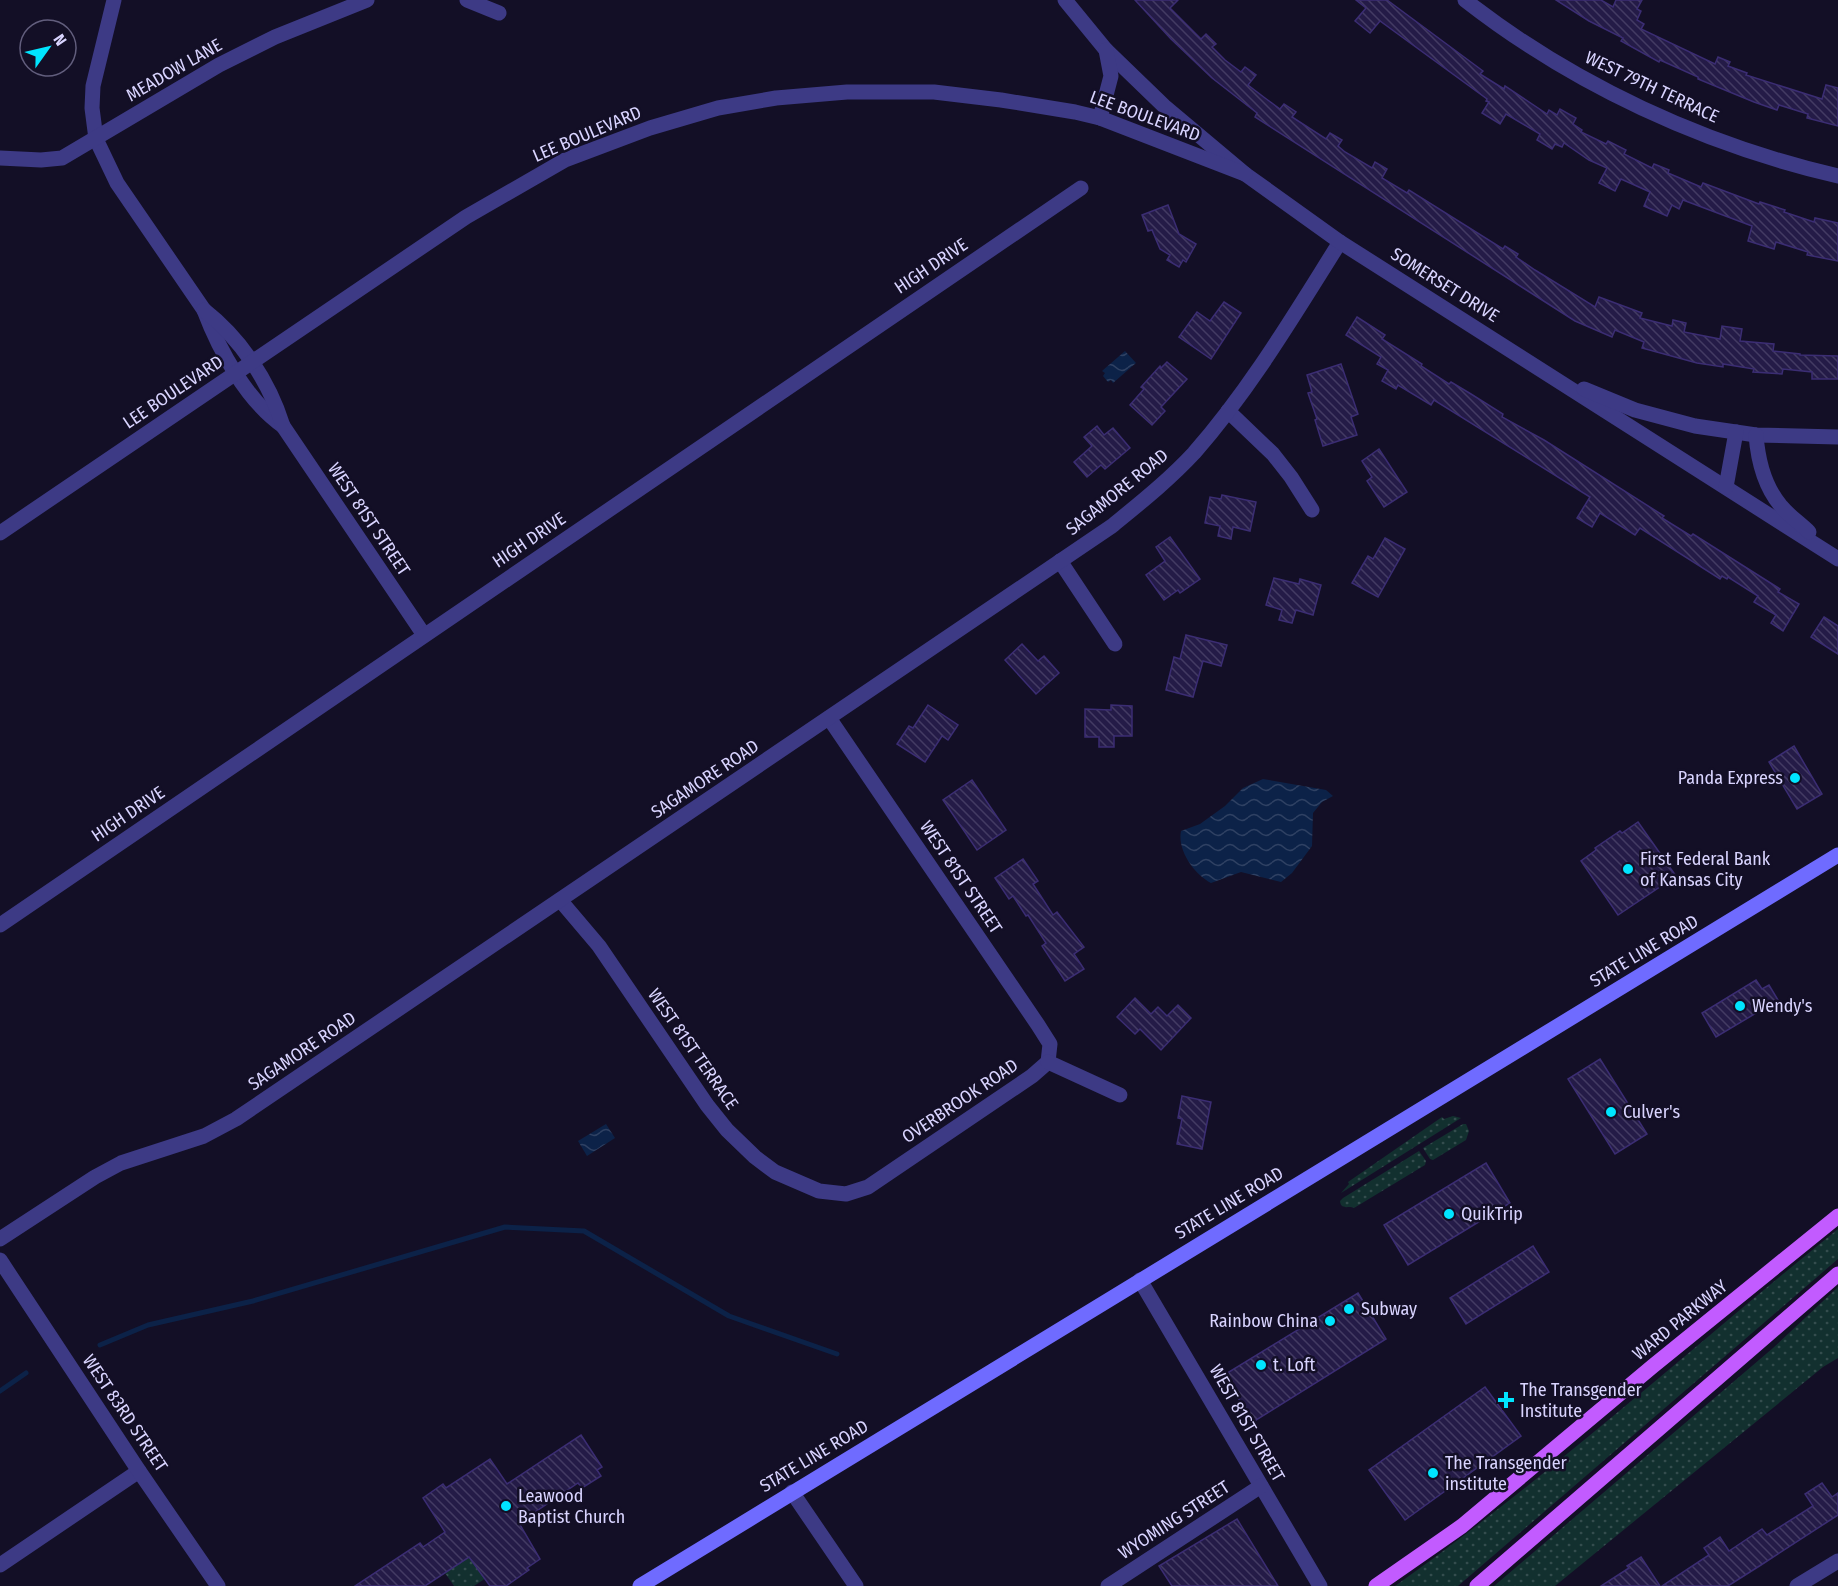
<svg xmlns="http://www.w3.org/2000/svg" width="1838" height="1586" viewBox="0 0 1838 1586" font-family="'Fira Sans Condensed',sans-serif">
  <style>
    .grass { fill: url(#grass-dots) }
    .water { fill: url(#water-waves) }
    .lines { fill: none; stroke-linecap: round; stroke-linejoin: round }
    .stream { stroke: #0c2248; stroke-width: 5 }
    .building { fill: url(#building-back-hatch); stroke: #3b2d73; stroke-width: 1.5 }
    .minor { stroke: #3d3a85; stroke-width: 15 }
    .tertiary { stroke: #3d3a85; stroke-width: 15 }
    .secondary { stroke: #6f6bff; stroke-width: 15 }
    .primary { stroke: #c25bff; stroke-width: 15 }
    .poi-dot { fill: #00e5ff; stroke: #130f26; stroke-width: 2 }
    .labels { text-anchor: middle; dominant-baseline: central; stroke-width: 5; stroke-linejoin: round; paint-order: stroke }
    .street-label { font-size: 18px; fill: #d9d4ff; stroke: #130f26 }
    .poi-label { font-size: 18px; fill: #d9d4ff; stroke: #130f26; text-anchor: start }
  </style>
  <defs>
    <pattern id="grass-dots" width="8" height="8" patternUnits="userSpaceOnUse" patternTransform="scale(1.5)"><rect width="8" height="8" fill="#12302f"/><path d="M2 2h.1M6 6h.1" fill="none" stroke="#344d4e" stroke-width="1.8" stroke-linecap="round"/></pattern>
    <pattern id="water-waves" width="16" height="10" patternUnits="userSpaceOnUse" patternTransform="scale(1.5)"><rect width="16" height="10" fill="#0c2248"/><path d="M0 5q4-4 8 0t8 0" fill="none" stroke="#2f4163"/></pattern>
    <pattern id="building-back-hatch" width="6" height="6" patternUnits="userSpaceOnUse" patternTransform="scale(1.5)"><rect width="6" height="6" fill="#241b47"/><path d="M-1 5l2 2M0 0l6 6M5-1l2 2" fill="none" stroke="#433b63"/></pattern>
  </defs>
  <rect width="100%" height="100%" fill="#130f26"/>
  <!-- grass -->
  <g class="grass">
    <path d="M1453 1116 1461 1118 1341 1193 1349 1184 1348 1182 1442 1117 1444 1119Z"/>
    <path d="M1463 1124H1466L1469 1131 1466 1140 1433 1160 1430 1159 1423 1148Z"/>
    <path d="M1419 1151 1426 1161 1425 1165 1354 1208C1349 1205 1341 1211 1340 1201L1343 1198Z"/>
    <path d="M1838 1229V1259L1458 1586H1395C1550 1476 1691 1348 1838 1229Z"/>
    <path d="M1838 1287V1358L1823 1367 1555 1586H1494L1773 1348Z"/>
    <path d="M470 1556 486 1578 474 1586H454L445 1573Z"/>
  </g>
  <!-- water -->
  <g class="water">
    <path d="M1125 351 1136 363 1113 383 1111 380 1108 382 1103 376 1105 373 1102 371Z"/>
    <path d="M1263 779 1326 790 1333 796 1322 802 1313 813 1312 846 1292 873 1281 882 1241 872 1211 883C1195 875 1177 851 1181 831L1200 824 1225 806 1243 788Z"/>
    <path d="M606 1124 615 1138 587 1156 578 1141Z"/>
  </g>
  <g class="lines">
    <!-- stream -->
    <g class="stream">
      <path d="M100 1345 148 1325 253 1301 505 1227 584 1231 729 1316 837 1354"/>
      <path d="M0 1391 26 1373"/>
    </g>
  </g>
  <!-- building -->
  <g class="building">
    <path d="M1135 0H1178L1170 8 1201 39 1206 34 1216 44 1212 47 1225 60 1241 72 1245 67 1256 75 1248 85 1265 98 1280 109 1284 104 1296 112 1292 117 1326 139 1330 133 1342 140 1338 146 1345 152 1372 168 1375 162 1387 169 1382 178 1407 193 1409 190 1503 249 1505 246 1518 254 1516 257 1535 270 1595 307 1599 297 1642 313 1640 318 1672 326 1673 320 1686 323 1684 332 1720 339 1722 326 1742 329 1740 341 1774 344 1773 351 1800 354V355L1838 356V379H1812V372L1783 369 1782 374 1753 372 1754 369 1723 364V367L1697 363 1642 348 1644 342 1615 330 1612 337 1575 321 1255 117 1257 113 1212 78 1171 39Z"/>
    <path d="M1356 0H1387L1483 71 1480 74 1504 89 1505 86 1547 114 1549 110 1557 115 1560 109 1576 118 1573 124 1582 130 1581 132 1606 144 1608 141 1626 150 1624 154 1652 168 1654 164 1669 170 1668 173 1701 187 1703 183 1759 204 1760 202 1785 210 1784 212 1814 222 1815 218 1838 223V261L1807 255 1808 252 1776 242 1774 249 1748 241 1752 226 1683 200 1679 209 1672 205 1667 216 1644 206 1650 192 1621 179 1615 191 1599 183 1607 168 1589 160 1564 143 1562 147 1555 144 1552 149 1537 140 1540 134 1506 114 1500 124 1482 113 1489 102 1486 101 1487 99 1380 21 1370 33 1355 21 1366 8Z"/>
    <path d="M1556 0H1601L1613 7 1616 0H1642L1637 9 1641 11 1637 20 1644 24 1641 29 1715 64 1718 57 1730 62 1728 66 1747 73 1746 75 1822 99 1826 85 1838 88V126L1807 118 1808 114 1779 105 1777 110 1754 102 1698 79V77L1660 60 1659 62 1621 41 1623 38 1589 21Z"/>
    <path d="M1168 205 1179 234 1196 244 1186 262 1183 260 1179 267 1167 260 1170 255 1160 249 1152 230 1148 231 1142 215Z"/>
    <path d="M1224 302 1241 313 1211 359 1179 337 1197 312 1210 321Z"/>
    <path d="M1357 317 1385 335 1382 339 1422 364 1421 366 1449 384 1451 382 1471 394 1503 414 1502 417 1544 440 1664 516 1662 518 1691 536 1693 534 1780 589 1778 592 1799 604 1783 631 1771 623 1776 615 1754 602 1758 596 1728 577 1727 579 1722 576 1720 579 1640 528 1635 535 1600 513 1592 527 1577 518 1590 497 1434 400 1431 405 1398 385 1396 389 1382 381 1388 370 1377 364 1381 357 1346 335Z"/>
    <path d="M1167 362 1187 379 1161 407 1165 411 1152 425 1130 405 1144 389 1141 387 1160 366 1161 368Z"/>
    <path d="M1341 364 1358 414 1351 417 1357 435 1323 446 1315 420 1317 419 1308 393 1312 392 1307 375Z"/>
    <path d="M1097 426 1104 435 1113 428 1130 448 1105 469 1101 465 1087 477 1074 462 1092 446 1084 437Z"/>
    <path d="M1379 449 1407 492 1384 507 1367 481 1372 477 1362 461Z"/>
    <path d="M1222 495 1256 502 1250 531 1233 527 1231 539 1218 536 1220 526 1205 523 1210 497 1221 499Z"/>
    <path d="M1170 537 1200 579 1180 593 1178 590 1164 600 1146 575 1165 561 1156 547Z"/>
    <path d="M1385 538 1405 549 1378 597 1352 583 1368 556 1373 559Z"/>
    <path d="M1274 578 1299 584 1300 579 1321 585 1313 615 1296 610 1292 623 1279 620 1282 610 1266 605Z"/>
    <path d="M1824 617 1838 626V654L1811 637Z"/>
    <path d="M1186 635 1227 645 1221 666 1203 661 1193 697 1166 690 1174 657 1180 659Z"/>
    <path d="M1022 644 1038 661 1044 656 1059 673 1036 694 1005 660Z"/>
    <path d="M928 705 958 725 948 740 942 736 925 762 897 744 909 726 913 728Z"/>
    <path d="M1111 705 1132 706V736H1114V747H1099V737H1085V709L1111 710Z"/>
    <path d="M1794 746 1822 794 1797 809 1769 762Z"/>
    <path d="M972 780 1006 830 977 850 943 800Z"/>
    <path d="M1638 822 1676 876 1618 915 1581 861 1596 850 1595 848 1620 831 1622 833Z"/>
    <path d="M1023 859 1038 881 1033 884 1053 915 1057 912 1084 947 1074 954 1084 969 1065 981 1042 946 1046 943 1028 915 1026 916 1013 896 1009 899 995 878Z"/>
    <path d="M1756 980 1762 989 1769 985 1778 1000 1716 1037 1702 1013Z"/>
    <path d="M1135 998 1151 1014 1158 1007 1167 1016 1178 1005 1191 1018 1161 1050 1140 1029 1135 1034 1117 1017Z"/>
    <path d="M1600 1059 1647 1134 1615 1154 1568 1079Z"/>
    <path d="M1182 1096 1211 1102 1202 1149 1177 1144 1182 1119 1178 1118Z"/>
    <path d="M1486 1163 1510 1203 1408 1265 1384 1225Z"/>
    <path d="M1533 1246 1549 1272 1466 1324 1450 1298Z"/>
    <path d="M1358 1293 1386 1339 1253 1422 1224 1375Z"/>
    <path d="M1485 1387 1521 1436 1405 1520 1369 1470Z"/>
    <path d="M581 1435 602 1467 597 1470 601 1476 582 1488 578 1483 519 1523 540 1559 527 1568 529 1570 506 1586H490L469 1557 425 1586H355L420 1543 423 1547 445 1532 423 1498 443 1484 446 1488 490 1459 507 1484Z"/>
    <path d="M1822 1483 1832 1497 1838 1493V1515L1761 1565 1728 1586H1662L1709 1555 1704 1548 1720 1537 1729 1551 1762 1529 1767 1535 1813 1506 1805 1494Z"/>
    <path d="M1237 1519 1278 1586H1172L1159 1566Z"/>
    <path d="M1641 1557 1660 1586H1601L1629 1568 1627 1566Z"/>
  </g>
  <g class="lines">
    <!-- minor -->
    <g class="minor">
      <path d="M114 0 93 86 92 108 96 139 117 183 204 310C219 350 247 401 283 426"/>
      <path d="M467 0 499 13"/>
      <path d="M1465 0C1574 85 1704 145 1838 176"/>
      <path d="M0 158 41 160 62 158 219 65 275 37 367 0"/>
      <path d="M204 310C241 339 269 381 283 426L424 635"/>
      <path d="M1228 411 1273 454 1291 477 1312 510"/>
      <path d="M1060 561 1115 644"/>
      <path d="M829 718 1038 1025 1050 1044 1048 1062"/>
      <path d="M560 900 599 946 707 1105 727 1130 755 1157 775 1172 819 1191 846 1194 868 1187 1032 1076 1048 1062"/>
      <path d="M0 925 1081 188"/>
      <path d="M1048 1062 1120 1095"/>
      <path d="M0 1239 95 1177 121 1163 204 1136 236 1119 1112 526C1140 503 1169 480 1194 453 1251 388 1294 315 1340 242"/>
      <path d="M1140 1280 1320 1586"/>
      <path d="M792 1492 856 1586"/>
      <path d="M0 1565 139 1471"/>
      <path d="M1108 1586 1261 1486"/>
      <path d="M1797 1586 1838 1561"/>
    </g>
    <!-- tertiary -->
    <g class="tertiary">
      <path d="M1065 0 1106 50 1164 106 1245 174 1340 242 1838 559"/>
      <path d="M1100 118 1111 76 1106 50"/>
      <path d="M1584 389 1635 410 1695 426 1756 435 1838 437"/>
      <path d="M1756 435C1758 461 1764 486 1781 506 1789 516 1800 523 1809 532"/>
      <path d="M1726 487 1736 432"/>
      <path d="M0 533 466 217 565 160 650 128 718 108 776 98 847 92H934L1001 100 1075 112 1100 118 1245 174"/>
      <path d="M0 1260 139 1471 218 1586"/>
    </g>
    <!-- secondary -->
    <path class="secondary" d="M640 1586 1838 855"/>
    <!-- primary -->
    <g class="primary">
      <path d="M1376 1586 1462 1526 1653 1366 1838 1216"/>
      <path d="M1477 1586 1838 1274"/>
    </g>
  </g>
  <!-- markers -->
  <g class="poi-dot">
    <circle cx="1795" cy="778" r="6"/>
    <circle cx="1628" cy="869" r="6"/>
    <circle cx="1740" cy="1006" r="6"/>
    <circle cx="1611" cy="1112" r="6"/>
    <circle cx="1449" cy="1214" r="6"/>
    <circle cx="1349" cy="1309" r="6"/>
    <circle cx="1330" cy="1321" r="6"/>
    <circle cx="1261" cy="1365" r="6"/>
    <path d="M1503 1391h6v6h6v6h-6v6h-6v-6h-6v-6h6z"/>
    <circle cx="1433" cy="1473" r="6"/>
    <circle cx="506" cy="1506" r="6"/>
  </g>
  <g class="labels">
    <!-- street labels -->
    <g class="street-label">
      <text transform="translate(174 70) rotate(-30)">MEADOW LANE</text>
      <text transform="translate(1652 87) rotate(25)">WEST 79TH TERRACE</text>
      <text transform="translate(1145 116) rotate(20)">LEE BOULEVARD</text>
      <text transform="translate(587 134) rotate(-23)">LEE BOULEVARD</text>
      <text transform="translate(931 266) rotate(-34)">HIGH DRIVE</text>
      <text transform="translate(1445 285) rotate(32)">SOMERSET DRIVE</text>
      <text transform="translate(173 392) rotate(-34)">LEE BOULEVARD</text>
      <text transform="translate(1117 492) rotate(-39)">SAGAMORE ROAD</text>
      <text transform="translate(369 519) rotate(56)">WEST 81ST STREET</text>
      <text transform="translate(529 540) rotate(-34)">HIGH DRIVE</text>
      <text transform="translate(705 779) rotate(-34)">SAGAMORE ROAD</text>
      <text transform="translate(128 814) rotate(-34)">HIGH DRIVE</text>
      <text transform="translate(961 877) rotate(56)">WEST 81ST STREET</text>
      <text transform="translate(1644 951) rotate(-31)">STATE LINE ROAD</text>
      <text transform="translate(693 1049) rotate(55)">WEST 81ST TERRACE</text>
      <text transform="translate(302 1051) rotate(-34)">SAGAMORE ROAD</text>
      <text transform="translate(960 1101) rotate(-34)">OVERBROOK ROAD</text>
      <text transform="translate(1229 1203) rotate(-31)">STATE LINE ROAD</text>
      <text transform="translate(1680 1320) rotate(-39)">WARD PARKWAY</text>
      <text transform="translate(125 1413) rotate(56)">WEST 83RD STREET</text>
      <text transform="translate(1247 1423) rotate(60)">WEST 81ST STREET</text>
      <text transform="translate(814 1456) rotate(-31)">STATE LINE ROAD</text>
      <text transform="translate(1174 1520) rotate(-33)">WYOMING STREET</text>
    </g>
    <!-- poi labels -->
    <g class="poi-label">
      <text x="1783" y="778" text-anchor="end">Panda Express</text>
      <text x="1640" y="859">First Federal Bank<tspan x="1640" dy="21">of Kansas City</tspan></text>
      <text x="1752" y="1006">Wendy's</text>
      <text x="1623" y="1112">Culver's</text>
      <text x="1461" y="1214">QuikTrip</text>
      <text x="1361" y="1309">Subway</text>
      <text x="1318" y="1321" text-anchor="end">Rainbow China</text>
      <text x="1273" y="1365">t. Loft</text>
      <text x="1520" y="1390">The Transgender<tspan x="1520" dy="21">Institute</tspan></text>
      <text x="1445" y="1463">The Transgender<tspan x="1445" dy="21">institute</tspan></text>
      <text x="518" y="1496">Leawood<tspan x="518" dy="21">Baptist Church</tspan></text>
    </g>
  </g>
  <!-- north arrow -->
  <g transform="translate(48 48) rotate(56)"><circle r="28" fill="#130f26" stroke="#625e7d" stroke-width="1.5"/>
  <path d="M0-4.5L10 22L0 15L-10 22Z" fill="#00e5ff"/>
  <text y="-9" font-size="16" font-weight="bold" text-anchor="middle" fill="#d9d4ff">N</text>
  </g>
</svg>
